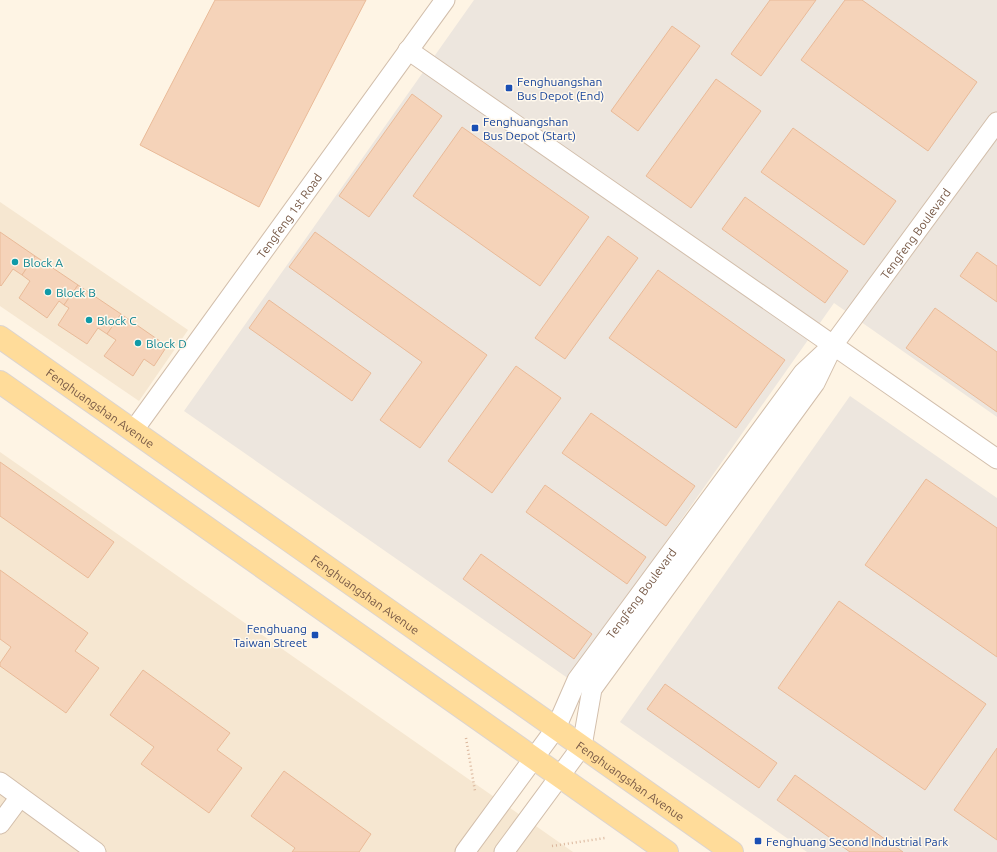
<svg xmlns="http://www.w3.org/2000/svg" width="997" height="852" viewBox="0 0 997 852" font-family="Ubuntu,sans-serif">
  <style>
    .residential { fill: #f6e7d1 }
    .industrial { fill: #ede6de }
    .building { fill: #f5d3b9; stroke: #e9ba98 }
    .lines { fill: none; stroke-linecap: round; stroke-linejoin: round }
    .minor-casing { stroke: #d2beab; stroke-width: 21 }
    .major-casing { stroke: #dcd4cf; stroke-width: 24 }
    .path { stroke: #dab69c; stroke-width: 2.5; stroke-dasharray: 1 3; stroke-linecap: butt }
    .minor { stroke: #fff; stroke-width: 19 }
    .major { stroke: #ffdc9a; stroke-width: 22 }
    .transit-dot { fill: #1a4fb4; stroke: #fff8ec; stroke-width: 1.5 }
    .culture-dot { fill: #0f9aa8; stroke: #fff8ec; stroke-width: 1.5 }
    .labels { text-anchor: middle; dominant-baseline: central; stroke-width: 3; stroke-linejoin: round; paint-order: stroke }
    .transit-label { font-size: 12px; fill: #164399; stroke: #fff8ec; text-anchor: start }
    .street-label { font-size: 12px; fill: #785a47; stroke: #fff8ec }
    .culture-label { font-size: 12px; fill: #0d838f; stroke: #fff8ec; text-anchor: start }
  </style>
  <rect width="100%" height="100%" fill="#fef4e4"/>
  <!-- residential -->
  <g class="residential">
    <path d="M0 202 188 330 139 401 0 306Z"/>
    <path d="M0 452 573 852H0Z"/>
  </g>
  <!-- industrial -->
  <g class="industrial">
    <path d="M474 0H997V417L834 303 569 679 184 411Z"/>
    <path d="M850 396 997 498V852H807L620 722Z"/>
  </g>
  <!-- building -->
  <g class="building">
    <path d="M215 0H366L259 207 140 145Z"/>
    <path d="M770 0H816L761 76 731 54Z"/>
    <path d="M845 0H862L977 82 928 151 801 60Z"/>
    <path d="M672 26 700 46 638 131 611 111Z"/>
    <path d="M716 79 761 111 691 208 646 176Z"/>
    <path d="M412 94 442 116 369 217 339 196Z"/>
    <path d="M462 127 589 217 540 286 413 196Z"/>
    <path d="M793 128 896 201 864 245 761 172Z"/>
    <path d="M745 197 848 271 825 303 722 229Z"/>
    <path d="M0 232 35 256 22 275 13 269 1 286 0 285Z"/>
    <path d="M315 232 487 355 420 448 380 420 422 362 289 267Z"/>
    <path d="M608 236 638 258 565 359 535 338Z"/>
    <path d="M977 252 997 266V302L960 276Z"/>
    <path d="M35 256 78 285 64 305 59 301 47 318 19 298 30 281 22 275Z"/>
    <path d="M658 270 785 360 736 428 609 338Z"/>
    <path d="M78 285 121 314 107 334 98 328 87 344 58 325 69 308 64 305Z"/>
    <path d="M269 300 371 373 352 401 249 328Z"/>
    <path d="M935 308 997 352V412L906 348Z"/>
    <path d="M121 314 167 346 154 366 144 359 133 376 104 356 116 340 107 334Z"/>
    <path d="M516 366 561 398 492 493 448 461Z"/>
    <path d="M591 413 695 486 666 526 562 453Z"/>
    <path d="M0 462 114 542 88 578 0 516Z"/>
    <path d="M926 479 997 528V657L865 565Z"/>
    <path d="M545 485 646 557 627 584 526 512Z"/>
    <path d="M481 554 592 634 574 659 463 579Z"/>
    <path d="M0 570 88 633 75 651 99 668 66 713 0 666V663L11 647 0 639Z"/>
    <path d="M839 601 986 704 925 790 778 688Z"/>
    <path d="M143 670 230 733 217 750 242 768 209 813 141 764 154 747 110 715Z"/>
    <path d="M665 684 777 763 759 788 647 709Z"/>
    <path d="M997 748V840L954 810Z"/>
    <path d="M284 771 371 834 359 852H292L295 848 251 816Z"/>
    <path d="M795 775 903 852H850L777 800Z"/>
  </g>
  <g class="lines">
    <!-- minor casing -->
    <g class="minor-casing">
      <g id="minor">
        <path d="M408 50 997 459"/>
        <path id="s1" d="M133 431 445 0"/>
        <path d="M0 782 96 852"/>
        <path d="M0 824 20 797"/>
        <path id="s2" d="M465 852 556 728 577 680 803 373 833 345 997 122"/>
        <path d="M504 852 582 746 592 689 815 383 829 354"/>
      </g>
    </g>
    <!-- major casing -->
    <g class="major-casing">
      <g id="major">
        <path id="s3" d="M0 337 732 852"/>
        <path d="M0 382 667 852"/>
      </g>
    </g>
    <!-- path -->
    <g class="path">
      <path d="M466 738 475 791"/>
      <path d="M552 846 605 838"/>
    </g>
    <!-- minor -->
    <use href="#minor" class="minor"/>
    <!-- major -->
    <use href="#major" class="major"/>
  </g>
  <!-- markers -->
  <g class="transit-dot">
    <rect x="505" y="84" width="8" height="8" rx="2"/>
    <rect x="471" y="124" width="8" height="8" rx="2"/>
    <rect x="311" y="631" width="8" height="8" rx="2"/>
    <rect x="754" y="837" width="8" height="8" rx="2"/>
  </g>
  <g class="culture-dot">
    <circle cx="15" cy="262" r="4"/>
    <circle cx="48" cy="292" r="4"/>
    <circle cx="89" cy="320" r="4"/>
    <circle cx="138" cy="343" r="4"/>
  </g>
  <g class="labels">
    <!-- transit labels -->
    <g class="transit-label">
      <text x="517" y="81">Fenghuangshan<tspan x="517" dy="14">Bus Depot (End)</tspan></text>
      <text x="483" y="121">Fenghuangshan<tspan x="483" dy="14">Bus Depot (Start)</tspan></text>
      <text x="307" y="628" text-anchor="end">Fenghuang<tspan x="307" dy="14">Taiwan Street</tspan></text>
      <text x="766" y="841">Fenghuang Second Industrial Park</text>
    </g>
    <!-- street labels -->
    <g class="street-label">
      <text stroke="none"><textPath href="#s1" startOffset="266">Tengfeng 1st Road</textPath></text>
      <text stroke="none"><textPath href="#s2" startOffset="767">Tengfeng Boulevard</textPath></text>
      <text stroke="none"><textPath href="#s3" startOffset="123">Fenghuangshan Avenue</textPath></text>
      <text stroke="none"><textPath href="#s2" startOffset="314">Tengfeng Boulevard</textPath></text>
      <text stroke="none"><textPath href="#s3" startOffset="447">Fenghuangshan Avenue</textPath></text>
      <text stroke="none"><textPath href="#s3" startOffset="771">Fenghuangshan Avenue</textPath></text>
    </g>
    <!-- culture labels -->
    <g class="culture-label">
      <text x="23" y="262">Block A</text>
      <text x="56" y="292">Block B</text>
      <text x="97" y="320">Block C</text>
      <text x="146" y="343">Block D</text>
    </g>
  </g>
</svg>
